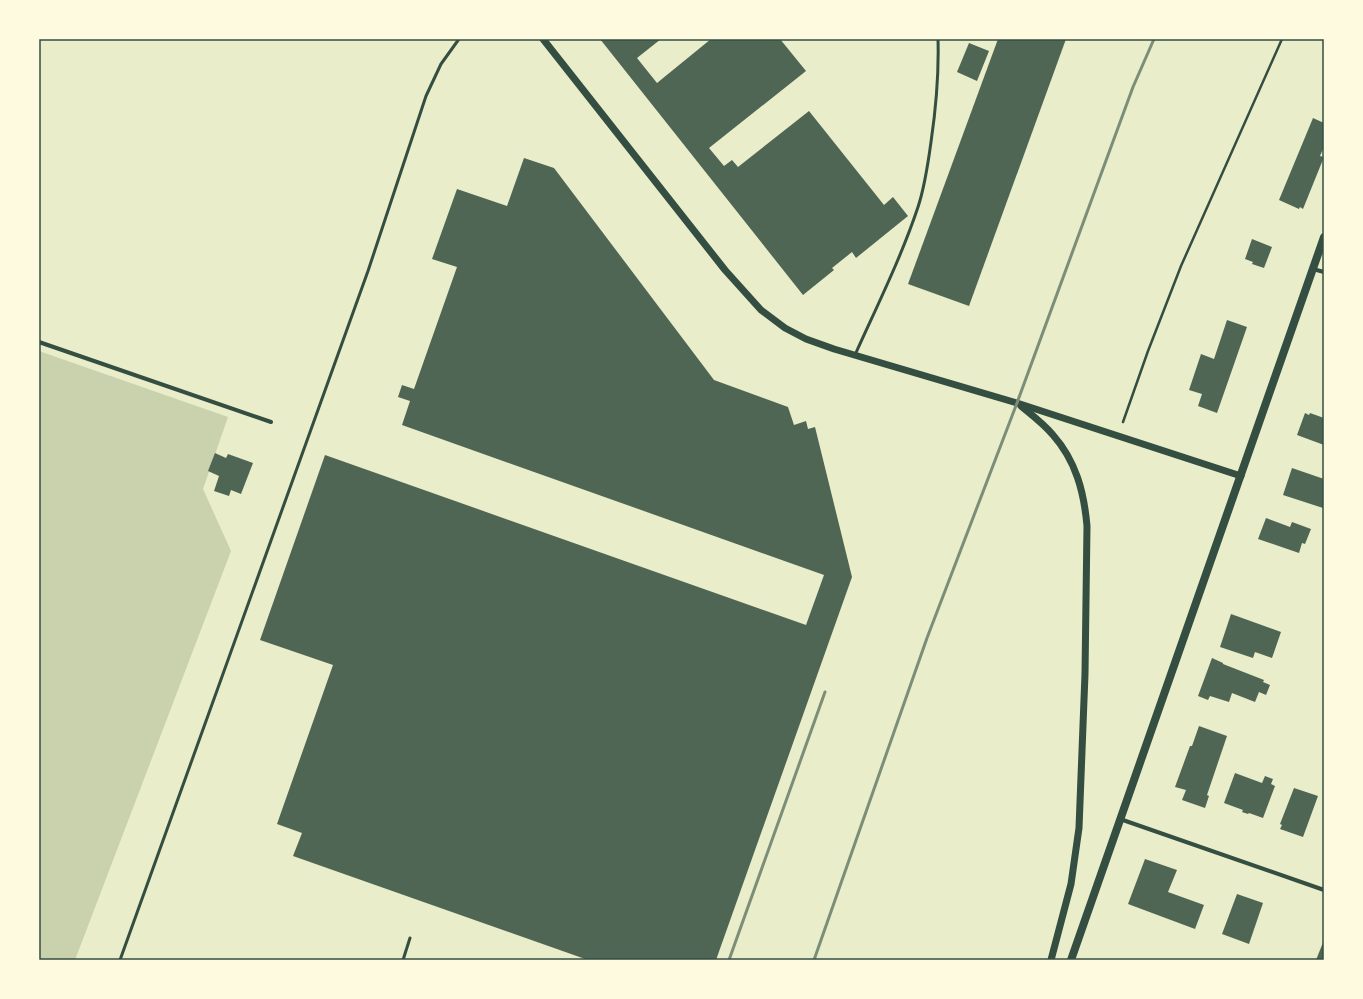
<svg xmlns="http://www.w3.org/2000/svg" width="1363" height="999" viewBox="0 0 1363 999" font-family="'Archivo Narrow',sans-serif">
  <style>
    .green { fill: #cad2ad }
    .building { fill: #4f6655 }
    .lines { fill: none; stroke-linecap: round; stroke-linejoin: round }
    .path { stroke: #344e41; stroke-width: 2.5 }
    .service { stroke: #344e41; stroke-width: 3 }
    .minor { stroke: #344e41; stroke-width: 4 }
    .tertiary { stroke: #344e41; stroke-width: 7 }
    .secondary { stroke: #344e41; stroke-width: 8 }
    .rail { stroke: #7c8e77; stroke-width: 3 }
    .neatline { fill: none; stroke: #344e41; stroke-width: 1.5 }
  </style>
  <rect width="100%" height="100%" fill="#e9edc9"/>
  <!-- green -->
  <path class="green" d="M39 351 228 417 203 489 231 551 75 960H39Z"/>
  <!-- building -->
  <g class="building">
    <path d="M600 39H661L637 58 657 83 711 39H780L806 71 709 148 724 166 732 160 738 167 809 111 884 205 893 197 908 216 856 258 852 252 832 268 834 270 803 295Z"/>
    <path d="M998 39H1066L969 306 908 284Z"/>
    <path d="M969 43 989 51 977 81 957 72Z"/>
    <path d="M1313 118 1324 123V147L1320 156 1324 157 1303 209 1300 207 1299 209 1279 200Z"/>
    <path d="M524 158 554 168 714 380 788 407 794 425 806 421 808 429 815 427 852 577 716 960H588L293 856 302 833 277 824 333 665 260 640 325 455 806 625 824 575 402 425 410 401 398 397 402 385 414 389 457 267 432 259 457 189 507 206Z"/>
    <path d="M1252 239 1272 247 1264 268 1252 264 1253 262 1245 259Z"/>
    <path d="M1227 320 1247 327 1217 413 1198 406 1202 394 1189 390 1201 354 1214 359Z"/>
    <path d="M1305 413 1309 415 1310 413 1324 418V445L1297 435Z"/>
    <path d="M215 453 226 458 228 454 253 463 241 494 231 490 229 496 214 491 219 476 208 471Z"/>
    <path d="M1292 468 1324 479V504L1323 508 1283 495Z"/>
    <path d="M1266 518 1290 527 1292 522 1311 529 1305 544 1302 543 1299 553 1258 539Z"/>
    <path d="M1231 614 1281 632 1272 658 1255 652 1253 658 1220 647Z"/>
    <path d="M1212 658 1223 663V664L1264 680 1263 682 1270 685 1266 695 1259 692 1255 702 1232 693 1229 702 1210 696 1208 700 1198 696Z"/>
    <path d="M1199 726 1227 736 1207 795 1209 796 1205 808 1182 800 1186 790 1175 787 1190 746H1192Z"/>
    <path d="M1235 773 1262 783 1265 776 1273 779 1271 784 1275 786 1263 818 1249 813 1248 814 1242 812 1243 810 1224 803Z"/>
    <path d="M1294 788 1318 796 1303 837 1280 829 1282 825 1280 824Z"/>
    <path d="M1145 859 1177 870 1168 892 1204 905 1195 929 1128 904Z"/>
    <path d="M1237 894 1263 903 1249 944 1222 934Z"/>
    <path d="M1324 940V960H1316Z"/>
  </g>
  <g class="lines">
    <!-- path -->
    <path class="path" d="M1123 422 1148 351 1181 266 1282 39"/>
    <!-- service -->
    <g class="service">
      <path d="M855 355C877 306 901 258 918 207 925 186 928 164 931 142 936 108 939 74 938 39"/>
      <path d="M120 960 368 271 426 96 441 64 459 39"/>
      <path d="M403 960 410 938"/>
    </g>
    <!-- minor -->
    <g class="minor">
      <path d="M1313 269 1324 272"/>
      <path d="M39 342 271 422"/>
      <path d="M1120 819 1324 890"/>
    </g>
    <!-- tertiary -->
    <g class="tertiary">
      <path d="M543 39 725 270 761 310 785 328 806 339 834 349 1017 403 1241 476"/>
      <path d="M1021 406C1032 415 1044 424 1053 435 1076 461 1084 492 1087 526L1085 674 1079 828 1071 884 1051 960"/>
    </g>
    <!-- secondary -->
    <path class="secondary" d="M1071 960 1324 237"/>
    <!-- rail -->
    <g class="rail">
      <path d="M729 960 825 692"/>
      <path d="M814 960 927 638 1017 403 1133 87 1154 39"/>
    </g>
  </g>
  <!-- border -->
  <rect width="1363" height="999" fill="none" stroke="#fefae0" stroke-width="80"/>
  <rect x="40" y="40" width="1283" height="919" class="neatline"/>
</svg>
